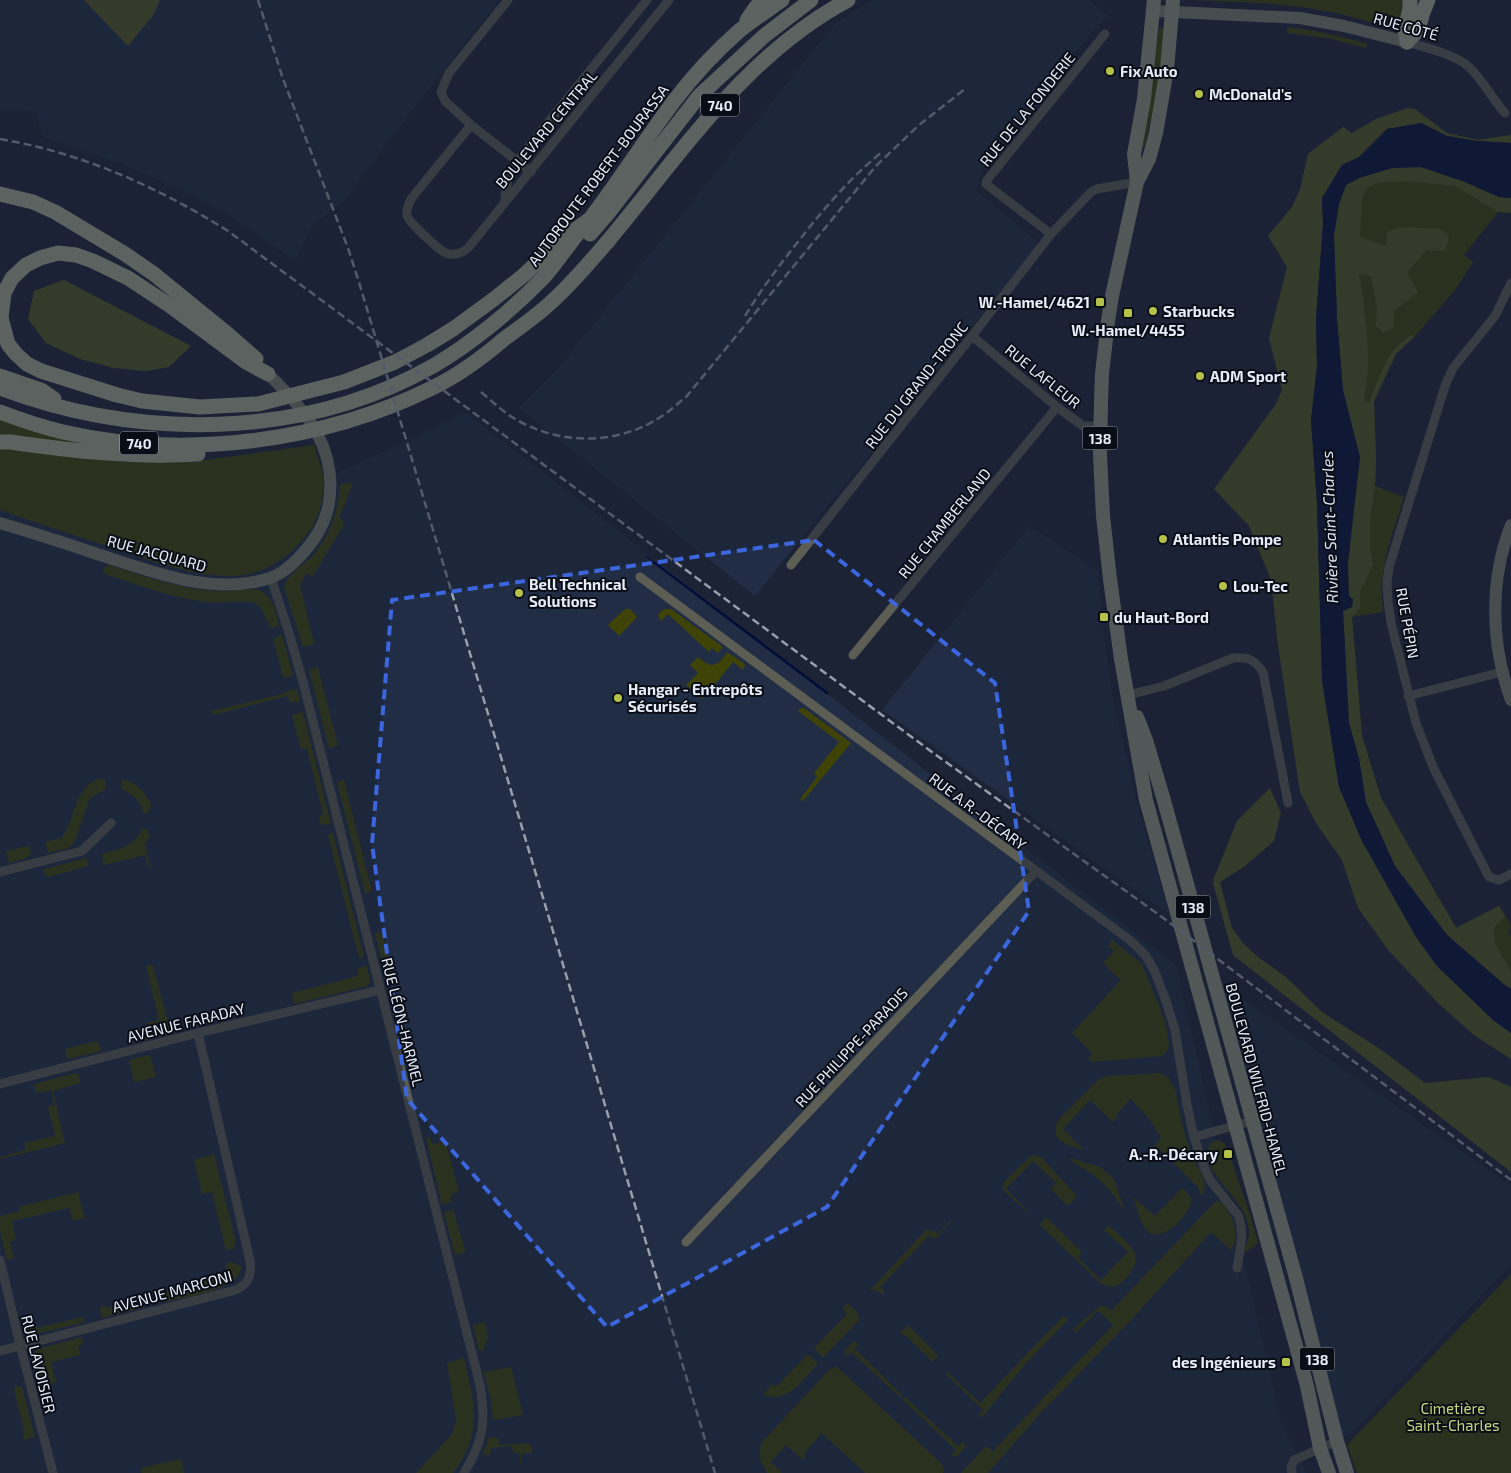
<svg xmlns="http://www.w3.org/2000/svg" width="1511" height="1473" viewBox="0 0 1511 1473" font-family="'Exo 2',sans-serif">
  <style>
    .built { fill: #212d44 }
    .green { fill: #3f4406 }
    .forest { fill: #545a1e }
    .water { fill: #020d37 }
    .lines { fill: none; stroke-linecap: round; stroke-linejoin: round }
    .stream { stroke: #020d37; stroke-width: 2.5 }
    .street { stroke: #5c5e54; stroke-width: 9 }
    .secondary { stroke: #7c7f6f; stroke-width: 12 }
    .primary { stroke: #959883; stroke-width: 14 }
    .highway { stroke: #abaf96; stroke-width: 15 }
    .rail { stroke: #979eac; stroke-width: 2.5; stroke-dasharray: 8 4; stroke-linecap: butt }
    .marked { fill: none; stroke: #3b66dd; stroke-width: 4; stroke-dasharray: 10 6; stroke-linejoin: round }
    .poi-dot { fill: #b5c249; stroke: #090d15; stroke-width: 2 }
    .labels { text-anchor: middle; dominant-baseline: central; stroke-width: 4; stroke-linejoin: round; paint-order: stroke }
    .shield { fill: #090d15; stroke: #a4aab5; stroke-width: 1 }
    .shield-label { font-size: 14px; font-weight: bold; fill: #e6edf9 }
    .street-label { font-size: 15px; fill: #e6edf9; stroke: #090d15 }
    .poi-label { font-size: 15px; font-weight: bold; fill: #e6edf9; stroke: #090d15; text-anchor: start }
    .park-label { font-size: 15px; fill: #c8d47b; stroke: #090d15 }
    .water-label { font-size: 16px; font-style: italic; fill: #dae2f1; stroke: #090d15 }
  </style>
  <rect width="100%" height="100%" fill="#1b2335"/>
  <!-- built -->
  <g class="built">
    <path d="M0 0H500L443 70 345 199 312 226 295 261 231 216 178 188 127 166 42 136 36 111 0 110Z"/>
    <path d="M872 0H1089L1108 16 1094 30 982 169 975 190 1039 243 755 596 519 408 555 372 835 24Z"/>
    <path d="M465 412 1176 965 1281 1422 1307 1473H0V466L234 483 331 476 407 441Z"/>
    <path d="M1029 526 1098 571 1102 619 1113 700 1138 807 1169 914 882 710Z"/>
    <path d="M1211 975 1225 987 1511 1186V1264L1362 1422 1352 1432 1337 1441Z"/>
  </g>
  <!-- green -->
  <g class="green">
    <path d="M1190 0H1405L1404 13 1399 22 1388 27 1341 14 1302 7 1264 3Z"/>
    <path d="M1162 27 1164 29 1161 69 1157 96 1144 147H1142L1159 29Z"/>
    <path d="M1287 27C1314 30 1341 36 1367 44L1366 48 1328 38 1287 33Z"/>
    <path d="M1392 168 1499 197 1511 198V213L1498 212 1464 255 1473 262 1456 289 1415 336 1396 354 1374 401 1376 460 1375 486 1404 497C1392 536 1377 570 1383 612L1352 617 1362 736 1381 798 1456 928 1499 906 1511 925 1509 934 1511 936V989L1395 866 1349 723 1339 204Z"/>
    <path d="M0 419 33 431 78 442V446L0 436Z"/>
    <path d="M314 445C316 454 320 462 322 471 327 493 319 521 304 538 289 556 271 569 248 574 208 583 143 558 104 545 70 534 35 522 0 510V449L4 448 123 462H191Z"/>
    <path d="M353 483C348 495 345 506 339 517L345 523 313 576 306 574 300 585 314 643 312 645 303 647 284 587C289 572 303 566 313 555 331 535 338 510 340 484Z"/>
    <path d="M109 565C143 576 177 588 213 591 223 592 254 588 259 590 272 595 277 613 279 626L271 628 260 607 253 602C238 601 223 603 207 602 172 598 139 585 105 574L103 570 105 567Z"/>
    <path d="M625 609H630L637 617 619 636 608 625Z"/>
    <path d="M664 609H671L723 647 718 653 712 648 709 652 668 614 661 621 660 620 658 615Z"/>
    <path d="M280 635H282L293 675 286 678 283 677 273 639Z"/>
    <path d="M727 652 745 664 743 670 733 662 703 699 686 685 698 673 690 665 698 657C701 659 705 663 708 664 717 668 723 658 727 652Z"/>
    <path d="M318 668 338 745 329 749 309 669Z"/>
    <path d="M295 689 298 690 300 701 290 703 288 696 213 715 212 711 286 693 287 691Z"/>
    <path d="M801 708H804L851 743 803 801 800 799 817 777 814 773 839 742 798 711Z"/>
    <path d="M303 712 331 824 321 825 319 817 323 814 307 749H301L292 715Z"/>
    <path d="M98 779H106V789L93 796 89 800 76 838 72 845 68 848 48 853 45 842 62 838C65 831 70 824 72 816 78 800 81 786 98 779Z"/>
    <path d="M122 780C135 780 146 793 151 805L149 812 144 814C140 801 134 794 121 789Z"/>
    <path d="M344 780 372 891 365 893 337 782Z"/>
    <path d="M143 828 147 830 150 836 145 844 151 869H149L145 855 104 865 102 854C121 849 133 847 143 828Z"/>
    <path d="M333 833 364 957 359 958 328 835Z"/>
    <path d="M29 846 31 853 27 858 9 863 6 851Z"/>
    <path d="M87 858 88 866 48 877 45 875 44 869Z"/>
    <path d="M380 931 382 933 392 971 390 973 385 974 375 933Z"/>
    <path d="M1112 940 1142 964 1165 1021 1169 1044 1168 1050 1162 1056 1092 1062 1088 1058 1092 1053 1072 1033 1121 980 1103 963 1114 951 1108 946Z"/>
    <path d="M153 965 171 1034 137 1042 133 1039 130 1033 132 1030 148 1026 147 1023 159 1020 146 966Z"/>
    <path d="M367 966 370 981 367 986 294 1004 292 993 358 976V968Z"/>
    <path d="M97 1041 101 1049 99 1052 67 1059 65 1049Z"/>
    <path d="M150 1055 156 1077 134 1082 129 1060Z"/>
    <path d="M76 1073 79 1075 80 1083 53 1091 65 1143 0 1159V1157L25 1150V1143L55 1136 48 1107 54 1105 51 1090 36 1093 34 1084Z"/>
    <path d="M1160 1073 1169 1078 1173 1087H1175C1179 1109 1183 1132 1191 1152 1195 1165 1211 1182 1202 1195L1200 1194 1198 1187 1155 1145 1161 1138C1153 1123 1143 1110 1130 1099L1116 1115 1118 1117 1113 1122 1090 1100 1063 1129 1084 1150C1072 1146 1060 1145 1055 1133H1056V1125L1060 1118 1098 1080 1107 1076Z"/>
    <path d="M430 1137 432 1144 443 1142 446 1144 459 1192 451 1194V1202L442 1204 426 1138Z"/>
    <path d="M1218 1140 1225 1144 1229 1153 1249 1212 1258 1242 1255 1246 1246 1252 1244 1251C1246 1245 1249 1239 1249 1232 1249 1197 1197 1176 1210 1143Z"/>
    <path d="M214 1154 236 1242 233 1249 226 1250 212 1192 202 1194 194 1160Z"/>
    <path d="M1033 1155 1041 1157 1077 1196 1068 1206 1051 1189 1056 1183 1033 1161 1006 1189 1028 1211H1026L1003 1190 1004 1182 1030 1156Z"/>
    <path d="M1071 1158 1102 1168 1114 1179 1125 1211 1108 1188 1095 1176 1070 1160Z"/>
    <path d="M1182 1188 1191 1197C1194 1211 1161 1247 1146 1230 1140 1222 1137 1207 1133 1197L1155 1216Z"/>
    <path d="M78 1192 85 1219 73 1220 69 1208 12 1221 16 1240 10 1242 14 1259 7 1260 0 1231V1216L20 1211 19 1207Z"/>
    <path d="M1216 1201 1223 1203C1232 1217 1242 1234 1231 1250L1211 1232 1131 1320 1037 1417 988 1473H961L986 1446 993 1451 1113 1325 1098 1310 1076 1333 1073 1329 1100 1306H1105L1111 1311Z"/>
    <path d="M453 1210 465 1250 464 1253 455 1255 444 1212Z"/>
    <path d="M1046 1217 1082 1252 1078 1258 1101 1280 1128 1252 1104 1230 1109 1225C1116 1232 1132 1245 1135 1254 1139 1264 1126 1282 1116 1286 1111 1288 1106 1286 1101 1284L1040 1225Z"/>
    <path d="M950 1221H952L935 1239 929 1236 880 1287 884 1291V1294L879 1293 875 1289 872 1291 866 1285 871 1289 927 1229 931 1232 933 1230 938 1234Z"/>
    <path d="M230 1262 241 1266C243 1290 181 1298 163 1302L161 1294 162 1292 224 1276 227 1278 225 1265Z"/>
    <path d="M1511 1274V1473H1357L1347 1445Z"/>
    <path d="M141 1298 143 1307 102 1318 100 1307 106 1306 107 1308Z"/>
    <path d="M847 1304H849L858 1313 859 1320 823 1358 814 1348 847 1314 843 1309Z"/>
    <path d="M1063 1316 1068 1320 1021 1369 983 1416 981 1417 979 1415 983 1410 946 1374 947 1372 980 1403Z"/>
    <path d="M25 1317H28L37 1328 82 1317 84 1320 82 1323 35 1334C27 1333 24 1328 22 1320Z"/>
    <path d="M485 1322 488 1339 484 1345 485 1349 481 1351 479 1350 473 1325Z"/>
    <path d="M908 1325 938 1355 933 1362 906 1336 899 1334Z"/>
    <path d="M82 1337 83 1343 78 1347 80 1355 51 1362 56 1382 40 1387C36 1375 27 1358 38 1349Z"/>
    <path d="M854 1341 858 1344 855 1349 902 1395 900 1397 851 1352 846 1357 845 1350Z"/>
    <path d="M808 1354 818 1363C803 1380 788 1404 763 1395L772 1384 776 1387Z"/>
    <path d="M464 1358C474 1403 484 1433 453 1473H416L452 1434 456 1420 447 1363Z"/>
    <path d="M511 1367 523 1415 493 1420 491 1400 484 1372Z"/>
    <path d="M837 1367 942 1464 944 1470 943 1473H865L822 1433 804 1453 806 1456 803 1460 786 1445 771 1462 782 1473H767C761 1462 757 1454 762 1442L831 1368Z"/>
    <path d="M16 1385 22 1387 35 1437 24 1440 23 1427 14 1390Z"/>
    <path d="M905 1397 958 1446 963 1442 966 1446 958 1456H953L952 1455 956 1450 902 1399Z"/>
    <path d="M489 1437 498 1438 499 1445 530 1443 533 1453 521 1454V1463L520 1464 519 1453H513L512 1446 491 1448 490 1456 483 1454Z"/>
    <path d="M181 1459 184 1473H142L141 1468Z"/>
  </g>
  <!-- forest -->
  <g class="forest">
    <path d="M84 0H160L154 14 128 46Z"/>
    <path d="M1408 108 1415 109 1447 133 1478 140 1511 135V143L1477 141 1447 136 1421 123 1387 129 1359 157 1342 165 1322 198 1323 224 1316 318 1317 366 1311 420 1317 503 1322 680 1339 787 1362 841 1416 937 1437 966 1493 1020 1511 1033V1059L1475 1036 1438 1003 1389 951 1358 908 1342 860 1316 823 1300 792 1278 645 1271 580 1249 526 1214 489 1276 404 1282 390 1269 338 1287 267 1268 236 1292 207 1300 189 1308 154 1343 127 1352 133 1376 119Z"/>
    <path d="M1421 167 1465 182 1499 197 1511 198V213L1498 212 1455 186 1407 181 1378 183 1368 187 1362 197 1360 237 1386 246 1387 232 1401 227 1440 229 1449 237 1445 251 1426 250 1407 273 1418 292 1394 311 1393 328 1383 332 1376 326 1377 307 1371 276 1359 273C1365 315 1373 357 1364 400L1369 403C1378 380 1388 346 1412 335L1415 336 1396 354 1374 401 1376 460 1375 486 1370 519V548L1373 565 1360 591V608L1352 617 1362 736 1381 798 1456 928 1499 906 1505 916 1494 928 1495 944 1511 972V989L1506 986 1447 935 1395 866 1366 802 1359 759 1349 723 1343 611 1352 607 1353 600 1349 596 1348 563 1360 457 1343 391 1337 319 1334 235 1339 204 1346 185 1359 178 1392 168Z"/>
    <path d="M64 280 191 346 169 367 146 371 114 368 80 359 46 343 28 319 34 291Z"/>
    <path d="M1270 788 1281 813 1274 841 1245 866 1220 882 1232 928 1243 943 1258 957 1286 977 1322 1012 1383 1051 1425 1083 1489 1077 1511 1087V1172L1233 955 1213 883 1214 878 1237 821Z"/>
  </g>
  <!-- water -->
  <path class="water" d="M1421 123 1447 136 1477 141 1511 143V198L1499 197 1465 182 1421 167 1392 168 1359 178 1346 185 1339 204 1334 235 1337 319 1343 390 1360 457 1348 563 1349 596 1353 599 1352 607 1343 611 1349 723 1359 759 1366 802 1395 866 1447 935 1506 986 1511 989V1033L1493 1020 1437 966 1416 937 1362 841 1339 787 1322 680 1317 503 1311 420 1317 366 1316 318 1323 224 1322 198 1342 165 1359 157 1387 129Z"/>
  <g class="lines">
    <!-- stream -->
    <path class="stream" d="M647 557 827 693"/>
    <!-- street -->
    <g class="street">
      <path d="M508 0 449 73 441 92 445 101 471 125 531 172"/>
      <path d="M1407 42C1426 48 1455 54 1469 67 1483 80 1492 99 1505 113"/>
      <path d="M471 125 411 199C409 204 406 209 407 215 408 222 439 250 446 253 454 256 462 253 468 248L669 0"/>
      <path d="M505 201C505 186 509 175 517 161L647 0"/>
      <path d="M1051 234 986 184 987 180 1105 34"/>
      <path d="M1511 283 1495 316 1453 368 1445 386 1389 567 1387 583 1388 601 1391 623 1416 723 1433 767 1489 877 1499 880 1511 874"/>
      <path d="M972 336 1057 407 1083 426H1101"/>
      <path d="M791 565 972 336 1051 234 1091 192 1097 189 1137 182"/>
      <path d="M640 577 1131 941 1146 956 1155 972 1166 1001 1175 1030 1187 1105 1194 1137 1205 1169 1210 1180 1238 1215C1245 1232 1240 1250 1237 1268"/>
      <path d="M271 578 289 633 303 682 480 1385C486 1422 484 1440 464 1473"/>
      <path d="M853 655 1057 407"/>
      <path d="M1128 695 1164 686 1233 658C1248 657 1254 659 1263 672L1288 803"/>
      <path d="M1408 696 1502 672"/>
      <path d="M0 872 82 851 111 823"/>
      <path d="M0 1084 198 1033 380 990"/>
      <path d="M1194 1137 1252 1121"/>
      <path d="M686 1242 1036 871"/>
      <path d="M0 1260 20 1345 53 1473"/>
      <path d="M0 1351 232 1291C248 1286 252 1277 250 1261L198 1033"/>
      <path d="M1292 1473 1291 1467 1294 1460 1337 1441"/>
    </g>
    <!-- secondary -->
    <g class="secondary">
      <path d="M1154 11 1300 18 1344 26 1407 42"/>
      <path d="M0 523C33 533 65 543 97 554 151 571 213 597 270 578 283 574 294 563 303 553 315 540 324 525 328 508 340 451 307 411 268 374"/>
      <path d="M1511 525C1489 581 1491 645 1511 700"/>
    </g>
    <!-- primary -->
    <g class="primary">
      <path d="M1173 0 1167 69 1156 133 1149 159 1137 182 1112 296 1108 321 1102 374 1101 402 1100 455 1103 516 1110 579 1121 659 1146 800 1307 1386 1320 1448 1329 1473"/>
      <path d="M1137 182 1134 154 1144 99 1154 0"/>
      <path d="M1137 717 1146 740 1163 797 1296 1278 1337 1441 1347 1473"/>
    </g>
    <!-- highway -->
    <g class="highway">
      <path d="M747 20 756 7 764 0"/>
      <path d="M1407 42 1418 30 1423 12 1428 0"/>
      <path d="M1407 42 1405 29 1410 9V0"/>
      <path d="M0 194 33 202 55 212 125 254 154 274 224 331 256 359"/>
      <path d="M590 234 609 212 699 96 764 36 811 0"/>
      <path d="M268 374 246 362 169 305 128 278 93 261 76 255 58 253 40 258 26 265 12 278 4 293 1 318 8 344 16 354 27 364 41 371 117 395 142 401 200 407 258 404 344 382 395 362 427 345 453 329 494 299 524 275 562 239 590 219"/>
      <path d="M0 376 41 390 54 399"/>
      <path d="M0 388C138 440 302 440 433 366 471 344 512 310 542 279 552 269 560 256 569 245 575 236 583 228 590 219 619 181 645 140 674 101 693 76 715 52 739 31 753 20 768 10 782 0"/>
      <path d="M0 412C21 420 42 427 63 432 183 460 323 442 432 388 459 375 482 358 504 339 519 328 535 317 548 305 570 286 589 263 608 241 680 155 746 54 848 0"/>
      <path d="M0 442H11C73 451 136 458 198 454"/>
    </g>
    <!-- rail -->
    <g class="rail">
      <path d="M258 0 283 79 348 248 358 279 715 1473"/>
      <path d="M0 139C82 153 158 187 228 231L936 755 1162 917 1511 1180"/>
      <path d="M745 316C762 288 781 263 801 238 826 206 851 177 882 152"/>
      <path d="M481 392C493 402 504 413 517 420 561 445 616 445 659 418 669 412 677 404 686 397L876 166 919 125 965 89"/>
    </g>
  </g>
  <!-- marked area -->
  <path d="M0 0H1511V1473H0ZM814 540 995 683 1029 911 827 1207 607 1327 407 1099 372 844 392 600Z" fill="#1b2335" fill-opacity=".55" fill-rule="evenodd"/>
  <path class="marked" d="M814 540 995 683 1029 911 827 1207 607 1327 407 1099 372 844 392 600Z"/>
  <!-- markers -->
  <g class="poi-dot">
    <circle cx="1110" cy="71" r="5"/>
    <circle cx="1199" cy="94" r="5"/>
    <rect x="1095" y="297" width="10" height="10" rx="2.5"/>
    <circle cx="1153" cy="311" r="5"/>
    <rect x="1123" y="308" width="10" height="10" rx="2.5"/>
    <circle cx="1200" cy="376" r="5"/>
    <circle cx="1163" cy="539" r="5"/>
    <circle cx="1223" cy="586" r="5"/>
    <circle cx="519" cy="593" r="5"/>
    <rect x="1099" y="612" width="10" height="10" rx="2.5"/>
    <circle cx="618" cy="698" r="5"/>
    <rect x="1223" y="1149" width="10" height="10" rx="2.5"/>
    <rect x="1281" y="1357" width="10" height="10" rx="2.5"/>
  </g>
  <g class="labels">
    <!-- shield labels -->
    <g class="shield">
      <rect x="701" y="93.5" width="38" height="23" rx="4"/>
      <rect x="1082.5" y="426.5" width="35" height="23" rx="4"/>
      <rect x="120" y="431.5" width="38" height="23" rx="4"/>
      <rect x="1175.5" y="895.5" width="35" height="23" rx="4"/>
      <rect x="1299.5" y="1347.5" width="35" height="23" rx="4"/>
    </g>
    <g class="shield-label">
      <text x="720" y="105">740</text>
      <text x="1100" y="438">138</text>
      <text x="139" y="443">740</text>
      <text x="1193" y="907">138</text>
      <text x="1317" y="1359">138</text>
    </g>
    <!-- street labels -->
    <g class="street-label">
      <text transform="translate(1406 26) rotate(16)">RUE CÔTÉ</text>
      <text transform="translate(1027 109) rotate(-51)">RUE DE LA FONDERIE</text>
      <text transform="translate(546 129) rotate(-50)">BOULEVARD CENTRAL</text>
      <text transform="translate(598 175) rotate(-53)">AUTOROUTE ROBERT-BOURASSA</text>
      <text transform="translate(1043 376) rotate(39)">RUE LAFLEUR</text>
      <text transform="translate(916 385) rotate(-52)">RUE DU GRAND-TRONC</text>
      <text transform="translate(944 523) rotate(-51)">RUE CHAMBERLAND</text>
      <text transform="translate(157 553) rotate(15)">RUE JACQUARD</text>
      <text transform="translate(1408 623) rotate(80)">RUE PÉPIN</text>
      <text transform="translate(978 811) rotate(37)">RUE A.R.-DÉCARY</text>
      <text transform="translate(186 1022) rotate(-14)">AVENUE FARADAY</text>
      <text transform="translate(403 1022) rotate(76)">RUE LÉON-HARMEL</text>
      <text transform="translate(851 1047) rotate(-47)">RUE PHILIPPE-PARADIS</text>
      <text transform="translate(1257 1079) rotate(75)">BOULEVARD WILFRID-HAMEL</text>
      <text transform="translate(172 1291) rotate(-15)">AVENUE MARCONI</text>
      <text transform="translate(39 1364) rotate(76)">RUE LAVOISIER</text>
    </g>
    <!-- poi labels -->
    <g class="poi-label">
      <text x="1120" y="71">Fix Auto</text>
      <text x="1209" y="94">McDonald's</text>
      <text x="1090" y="302" text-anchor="end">W.-Hamel/4621</text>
      <text x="1163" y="311">Starbucks</text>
      <text x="1128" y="330" text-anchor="middle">W.-Hamel/4455</text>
      <text x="1210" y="376">ADM Sport</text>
      <text x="1173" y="539">Atlantis Pompe</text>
      <text x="529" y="584">Bell Technical<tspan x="529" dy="17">Solutions</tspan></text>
      <text x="1233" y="586">Lou-Tec</text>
      <text x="1114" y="617">du Haut-Bord</text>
      <text x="628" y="689">Hangar - Entrepôts<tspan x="628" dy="17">Sécurisés</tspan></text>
      <text x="1218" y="1154" text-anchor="end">A.-R.-Décary</text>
      <text x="1276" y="1362" text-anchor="end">des Ingénieurs</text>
    </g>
    <!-- park labels -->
    <g class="park-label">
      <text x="1453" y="1408">Cimetière<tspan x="1453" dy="17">Saint-Charles</tspan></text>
    </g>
    <!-- water labels -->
    <g class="water-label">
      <text transform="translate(1329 527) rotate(-92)">Rivière Saint-Charles</text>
    </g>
  </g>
</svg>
